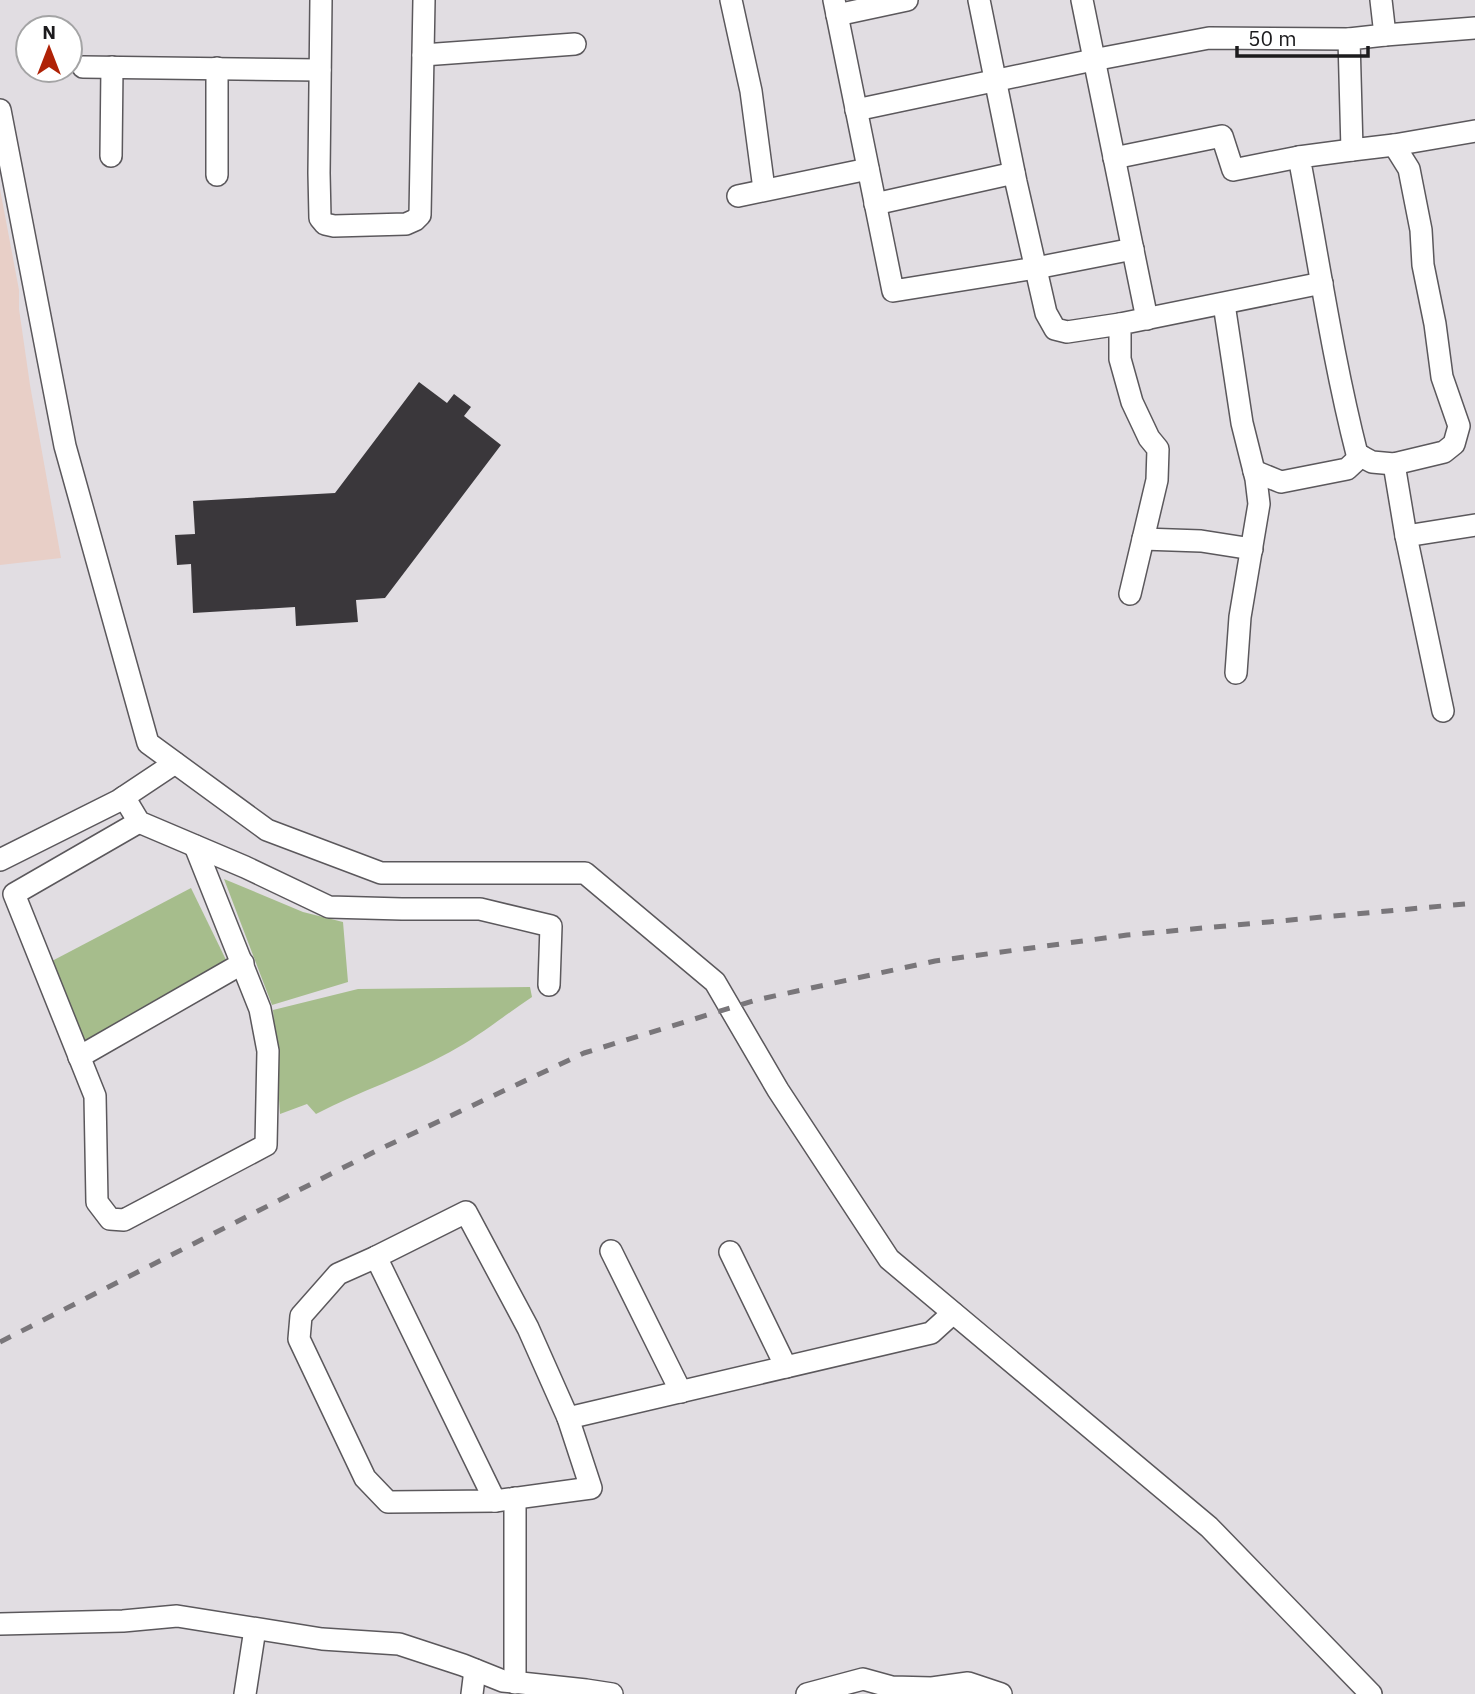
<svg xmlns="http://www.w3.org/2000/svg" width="1475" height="1694" viewBox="0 0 1475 1694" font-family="'IBM Plex Sans',sans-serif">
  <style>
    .industrial { fill: #e8cfc7 }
    .green { fill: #a6bd8c }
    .building { fill: #3a373b }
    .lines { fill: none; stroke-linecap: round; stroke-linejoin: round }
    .minor-casing { stroke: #5b585c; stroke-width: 24 }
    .minor { stroke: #fff; stroke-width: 21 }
    .rail { stroke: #79767a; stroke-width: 5; stroke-dasharray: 12 12; stroke-linecap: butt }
  </style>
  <rect width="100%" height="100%" fill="#e1dde2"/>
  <!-- industrial -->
  <path class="industrial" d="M0 189 19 290V309L30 385 61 558 0 565Z"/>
  <!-- green -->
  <g class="green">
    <path d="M224 879 303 912 343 922 348 982 272 1005Z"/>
    <path d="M191 888 228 964 82 1046 52 961Z"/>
    <path d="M530 987 532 997C505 1015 478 1037 450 1052 407 1076 360 1091 316 1114L307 1104 280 1114 273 1010 358 989Z"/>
  </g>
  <!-- building -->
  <path class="building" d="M419 382 447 403 454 394 471 407 464 416 501 445 385 598 356 600 358 622 296 626 295 607 193 613 191 564 177 565 175 535 195 534 193 501 335 493Z"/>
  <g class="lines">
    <!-- minor casing -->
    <g class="minor-casing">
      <g id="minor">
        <path d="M321 0 319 173 320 218 325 224 334 226 406 224 415 220 420 215 424 0"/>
        <path d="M731 0 751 91 764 189"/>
        <path d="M834 0 893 291 1036 268 1133 249"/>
        <path d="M979 0 1016 182 1046 313 1055 329 1067 332 1120 324"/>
        <path d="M1082 0 1147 319"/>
        <path d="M1381 0 1385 35 1349 39 1352 150 1394 145 1475 131"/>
        <path d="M837 15 907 0"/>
        <path d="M1385 35 1475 28"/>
        <path d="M423 55 575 44"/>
        <path d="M83 67 320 70"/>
        <path d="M217 68V175"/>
        <path d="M0 110 65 446 148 743 267 830 381 873H585L715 982 778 1090 889 1259 1209 1527 1371 1694"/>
        <path d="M856 110 1093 60 1209 38 1349 39"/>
        <path d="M1352 150 1299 157C1318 256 1332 356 1357 454L1372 462 1394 464 1444 452 1454 444 1459 426 1442 377 1435 324 1423 265 1421 230 1409 169 1394 145"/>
        <path d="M111 156 112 67"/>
        <path d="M1114 158 1222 136 1233 170 1299 157"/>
        <path d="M738 196 868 169"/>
        <path d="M875 204 1014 173"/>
        <path d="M1224 304 1242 423 1256 479 1259 504 1240 617 1236 673"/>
        <path d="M1394 464 1406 536 1443 711"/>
        <path d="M1254 471 1281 482 1347 469 1361 456"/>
        <path d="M1406 536 1475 525"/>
        <path d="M1143 539 1201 541 1252 549"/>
        <path d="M1130 594 1157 480 1158 449 1149 438 1132 402 1120 359V324L1322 283"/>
        <path d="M124 797 139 822 245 867 329 907 402 909H480L551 926 549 985"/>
        <path d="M139 822 14 894 95 1096 97 1202 110 1219 124 1220 266 1145 268 1051 260 1009 195 846"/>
        <path d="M0 860 118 801 175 763"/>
        <path d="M79 1057 243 963"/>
        <path d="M466 1212 528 1328 568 1418 591 1488 495 1501 388 1502 365 1478 299 1339 301 1316 338 1274 376 1257Z"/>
        <path d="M611 1251 681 1392"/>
        <path d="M730 1252 786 1367"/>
        <path d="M376 1257 495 1501"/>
        <path d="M568 1418 931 1333 953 1313"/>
        <path d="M0 1624 123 1621 177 1616 322 1639 399 1644 463 1665 503 1681 586 1690 612 1694"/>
        <path d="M515 1683V1498"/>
        <path d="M245 1694 255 1629"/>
        <path d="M472 1694 475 1670"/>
        <path d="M807 1694 863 1679 892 1687 932 1688 968 1683 1001 1694"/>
      </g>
    </g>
    <!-- minor -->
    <use href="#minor" class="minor"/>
    <!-- rail -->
    <path class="rail" d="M0 1342 378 1150 584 1053 756 1000 935 961 1127 935 1475 903"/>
  </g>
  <!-- north arrow -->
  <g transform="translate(49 49)"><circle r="33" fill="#ffffff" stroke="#a4a4a5" stroke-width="2"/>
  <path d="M0-5L12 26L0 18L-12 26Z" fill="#af2206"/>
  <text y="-10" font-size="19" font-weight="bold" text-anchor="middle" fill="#1c1b1d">N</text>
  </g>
  <!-- scale -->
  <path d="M1237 46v10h131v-10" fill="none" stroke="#1c1b1d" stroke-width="3.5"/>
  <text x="1248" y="46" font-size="21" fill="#1c1b1d" stroke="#ffffff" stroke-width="5" paint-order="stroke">50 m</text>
</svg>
